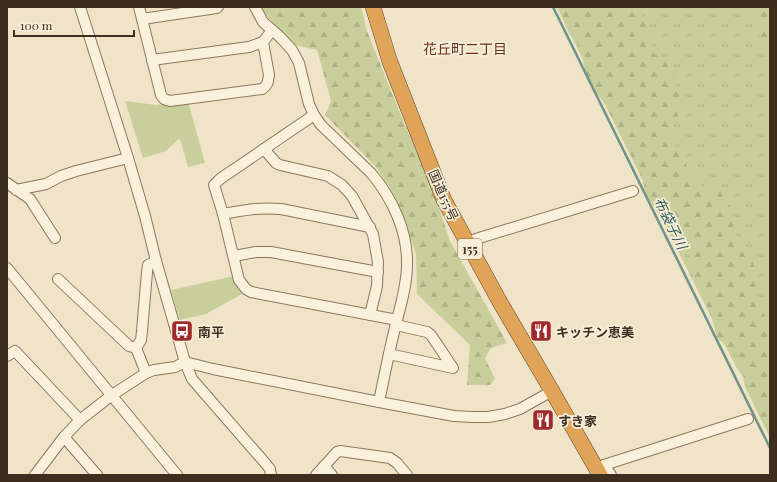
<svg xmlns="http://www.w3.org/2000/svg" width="777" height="482" viewBox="0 0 777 482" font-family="'Playfair Display','Noto Sans JP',serif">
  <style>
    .grass { fill: url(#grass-tufts) }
    .forest { fill: url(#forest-firs) }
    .green { fill: #c9cf9b }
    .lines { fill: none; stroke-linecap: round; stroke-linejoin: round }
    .stream { stroke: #6f938a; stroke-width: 2.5 }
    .minor-casing { stroke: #8d765c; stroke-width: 12 }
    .highway-casing { stroke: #5b4430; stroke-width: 16 }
    .minor { stroke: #faf1dc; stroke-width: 10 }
    .highway { stroke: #e0a458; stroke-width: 15 }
    .labels { text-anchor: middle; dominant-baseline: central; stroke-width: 3.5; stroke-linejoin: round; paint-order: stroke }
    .shield { fill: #f7eed8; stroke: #756857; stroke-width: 1 }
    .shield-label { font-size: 12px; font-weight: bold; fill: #3d2e20 }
    .street-label { font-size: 13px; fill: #3d2e20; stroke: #f7eed8 }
    .poi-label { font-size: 13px; font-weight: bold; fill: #3d2e20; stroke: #f7eed8; text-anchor: start }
    .neighbourhood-label { font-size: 14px; fill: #6b2e1e; stroke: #f7eed8 }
    .water-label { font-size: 14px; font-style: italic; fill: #2f5d5a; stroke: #f7eed8 }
  </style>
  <defs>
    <pattern id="grass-tufts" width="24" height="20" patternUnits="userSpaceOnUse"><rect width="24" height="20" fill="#c9cf9b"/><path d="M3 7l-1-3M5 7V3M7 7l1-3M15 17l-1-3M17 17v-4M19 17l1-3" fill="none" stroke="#aeb285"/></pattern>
    <pattern id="forest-firs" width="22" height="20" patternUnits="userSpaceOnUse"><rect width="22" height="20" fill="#c9cf9b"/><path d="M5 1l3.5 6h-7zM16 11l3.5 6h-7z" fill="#aeb285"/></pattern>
  </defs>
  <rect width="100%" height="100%" fill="#f0e4c8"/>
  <!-- grass -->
  <path class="grass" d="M557 7H770V438L745 387 743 377 736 367 639 173Z"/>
  <!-- forest -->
  <g class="forest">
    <path d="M258 7H361L367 31 404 123 430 181 450 241 507 343 491 348 485 358 495 379 490 385H467L470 345 417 294 416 254 404 218 390 188 375 166 325 115 331 101 317 50 295 45Z"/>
    <path d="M558 7H637L646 22 647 31 653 53C666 58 668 59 676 71L672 79C678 89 682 101 682 113 661 126 673 148 687 162L685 172 691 174 698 183 705 188 715 187 724 189 728 197 732 220 735 232 740 242 747 247 755 268 753 275 756 284C748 296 756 301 762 311 765 315 766 322 768 327H770V430L761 416 755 395 744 380 742 358 717 338 711 314 694 281 693 264 677 228 662 219 646 195 641 172 629 152 605 104 587 80 580 46 569 34Z"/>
    <path d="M745 7H770V59C763 53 762 47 763 37L760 35 759 27 761 22 756 15Z"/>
  </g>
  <!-- green -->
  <g class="green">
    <path d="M125 101 156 105 188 101 205 163 188 167 180 139 177 140 166 151 143 158Z"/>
    <path d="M234 276 235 285 242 294 206 314 180 320 171 290Z"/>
  </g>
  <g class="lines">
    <!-- stream -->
    <path class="stream" d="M553 7 770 448"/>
    <!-- minor casing -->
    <g class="minor-casing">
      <g id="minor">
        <path d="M80 7 128 158 145 216 156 261 185 362 192 379 266 464 270 469 271 475"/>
        <path d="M139 7 161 95 164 99 170 101 262 89C268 85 268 82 269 75L263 42 272 30"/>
        <path d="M255 7 263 22 272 30 280 37 292 50 299 63 309 104 314 115 321 125 371 173C392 198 408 231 407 265 407 286 400 307 395 328 389 352 384 377 379 402"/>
        <path d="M142 19 217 8 218 7"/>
        <path d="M152 60 249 47 263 42"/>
        <path d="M314 115 220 179 214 185 223 214 239 280 246 289 251 292 397 320"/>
        <path d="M264 149 276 163 280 165 328 176 342 185 352 196 373 234 378 262 377 286 370 315"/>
        <path d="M7 183 30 199 55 238"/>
        <path d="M16 190 46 184 61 176 76 171 128 158"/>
        <path d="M223 214C244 210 259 207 281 209L370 227"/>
        <path d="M466 242 633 191"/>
        <path d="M234 256 256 252H271L378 272"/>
        <path d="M7 268 177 475"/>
        <path d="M58 279 129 346 136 348"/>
        <path d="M389 354 453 368 431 335 427 332 396 325"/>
        <path d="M7 356 15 351 80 420"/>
        <path d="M146 373 136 348 141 340 142 331 147 272 148 265 156 261"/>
        <path d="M64 437 97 475"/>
        <path d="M604 465 611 475"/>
        <path d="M324 466 332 475"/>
        <path d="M597 469 604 465 748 419"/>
        <path d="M35 475 64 437 80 420 112 395 146 373 154 370 175 367 185 362 213 369 379 402 454 416 472 417H488L505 414 520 409 552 391"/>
        <path d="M316 475 337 452 340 451 390 458 397 463 407 475"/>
      </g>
    </g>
    <!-- highway casing -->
    <g class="highway-casing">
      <path id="highway" d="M373 7 390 62 444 200 501 304 552 391 600 475"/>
    </g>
    <!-- minor -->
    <use href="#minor" class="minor"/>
    <!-- highway -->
    <use href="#highway" class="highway"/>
  </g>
  <!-- icons -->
  <defs>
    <g id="bus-square" transform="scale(1.15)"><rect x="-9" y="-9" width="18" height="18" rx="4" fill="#9e2a2b" stroke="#f7eed8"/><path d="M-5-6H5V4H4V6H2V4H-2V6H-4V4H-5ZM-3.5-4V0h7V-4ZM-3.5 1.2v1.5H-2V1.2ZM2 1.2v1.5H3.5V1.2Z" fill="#fff"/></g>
    <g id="restaurant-square" transform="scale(1.15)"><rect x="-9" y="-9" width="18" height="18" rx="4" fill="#9e2a2b" stroke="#f7eed8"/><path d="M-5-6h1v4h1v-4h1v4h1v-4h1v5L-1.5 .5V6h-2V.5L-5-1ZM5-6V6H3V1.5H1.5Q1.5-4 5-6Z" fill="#fff"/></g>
  </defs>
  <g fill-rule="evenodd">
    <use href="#bus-square" x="182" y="331"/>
    <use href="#restaurant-square" x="541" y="331"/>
    <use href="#restaurant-square" x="543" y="420"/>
  </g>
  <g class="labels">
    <!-- shield labels -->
    <rect class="shield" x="458" y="239" width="24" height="20" rx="3"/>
    <g class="shield-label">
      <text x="470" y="249">155</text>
    </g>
    <!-- street labels -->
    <g class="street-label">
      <text transform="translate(444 195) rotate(66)">国道155号</text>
    </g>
    <!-- poi labels -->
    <g class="poi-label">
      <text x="198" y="331">南平</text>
      <text x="556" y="331">キッチン恵美</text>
      <text x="558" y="420">すき家</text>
    </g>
    <!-- neighbourhood labels -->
    <g class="neighbourhood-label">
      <text x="465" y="48">花丘町二丁目</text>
    </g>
    <!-- water labels -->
    <g class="water-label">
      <text transform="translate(671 223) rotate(64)">布袋子川</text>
    </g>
  </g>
  <!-- border -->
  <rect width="777" height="482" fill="none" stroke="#3d2e20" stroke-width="16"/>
  <!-- scale -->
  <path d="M14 30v6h120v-6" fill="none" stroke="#3d2e20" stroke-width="2"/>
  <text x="20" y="30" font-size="12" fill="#3d2e20" stroke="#f7eed8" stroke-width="3" paint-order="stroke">100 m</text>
</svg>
